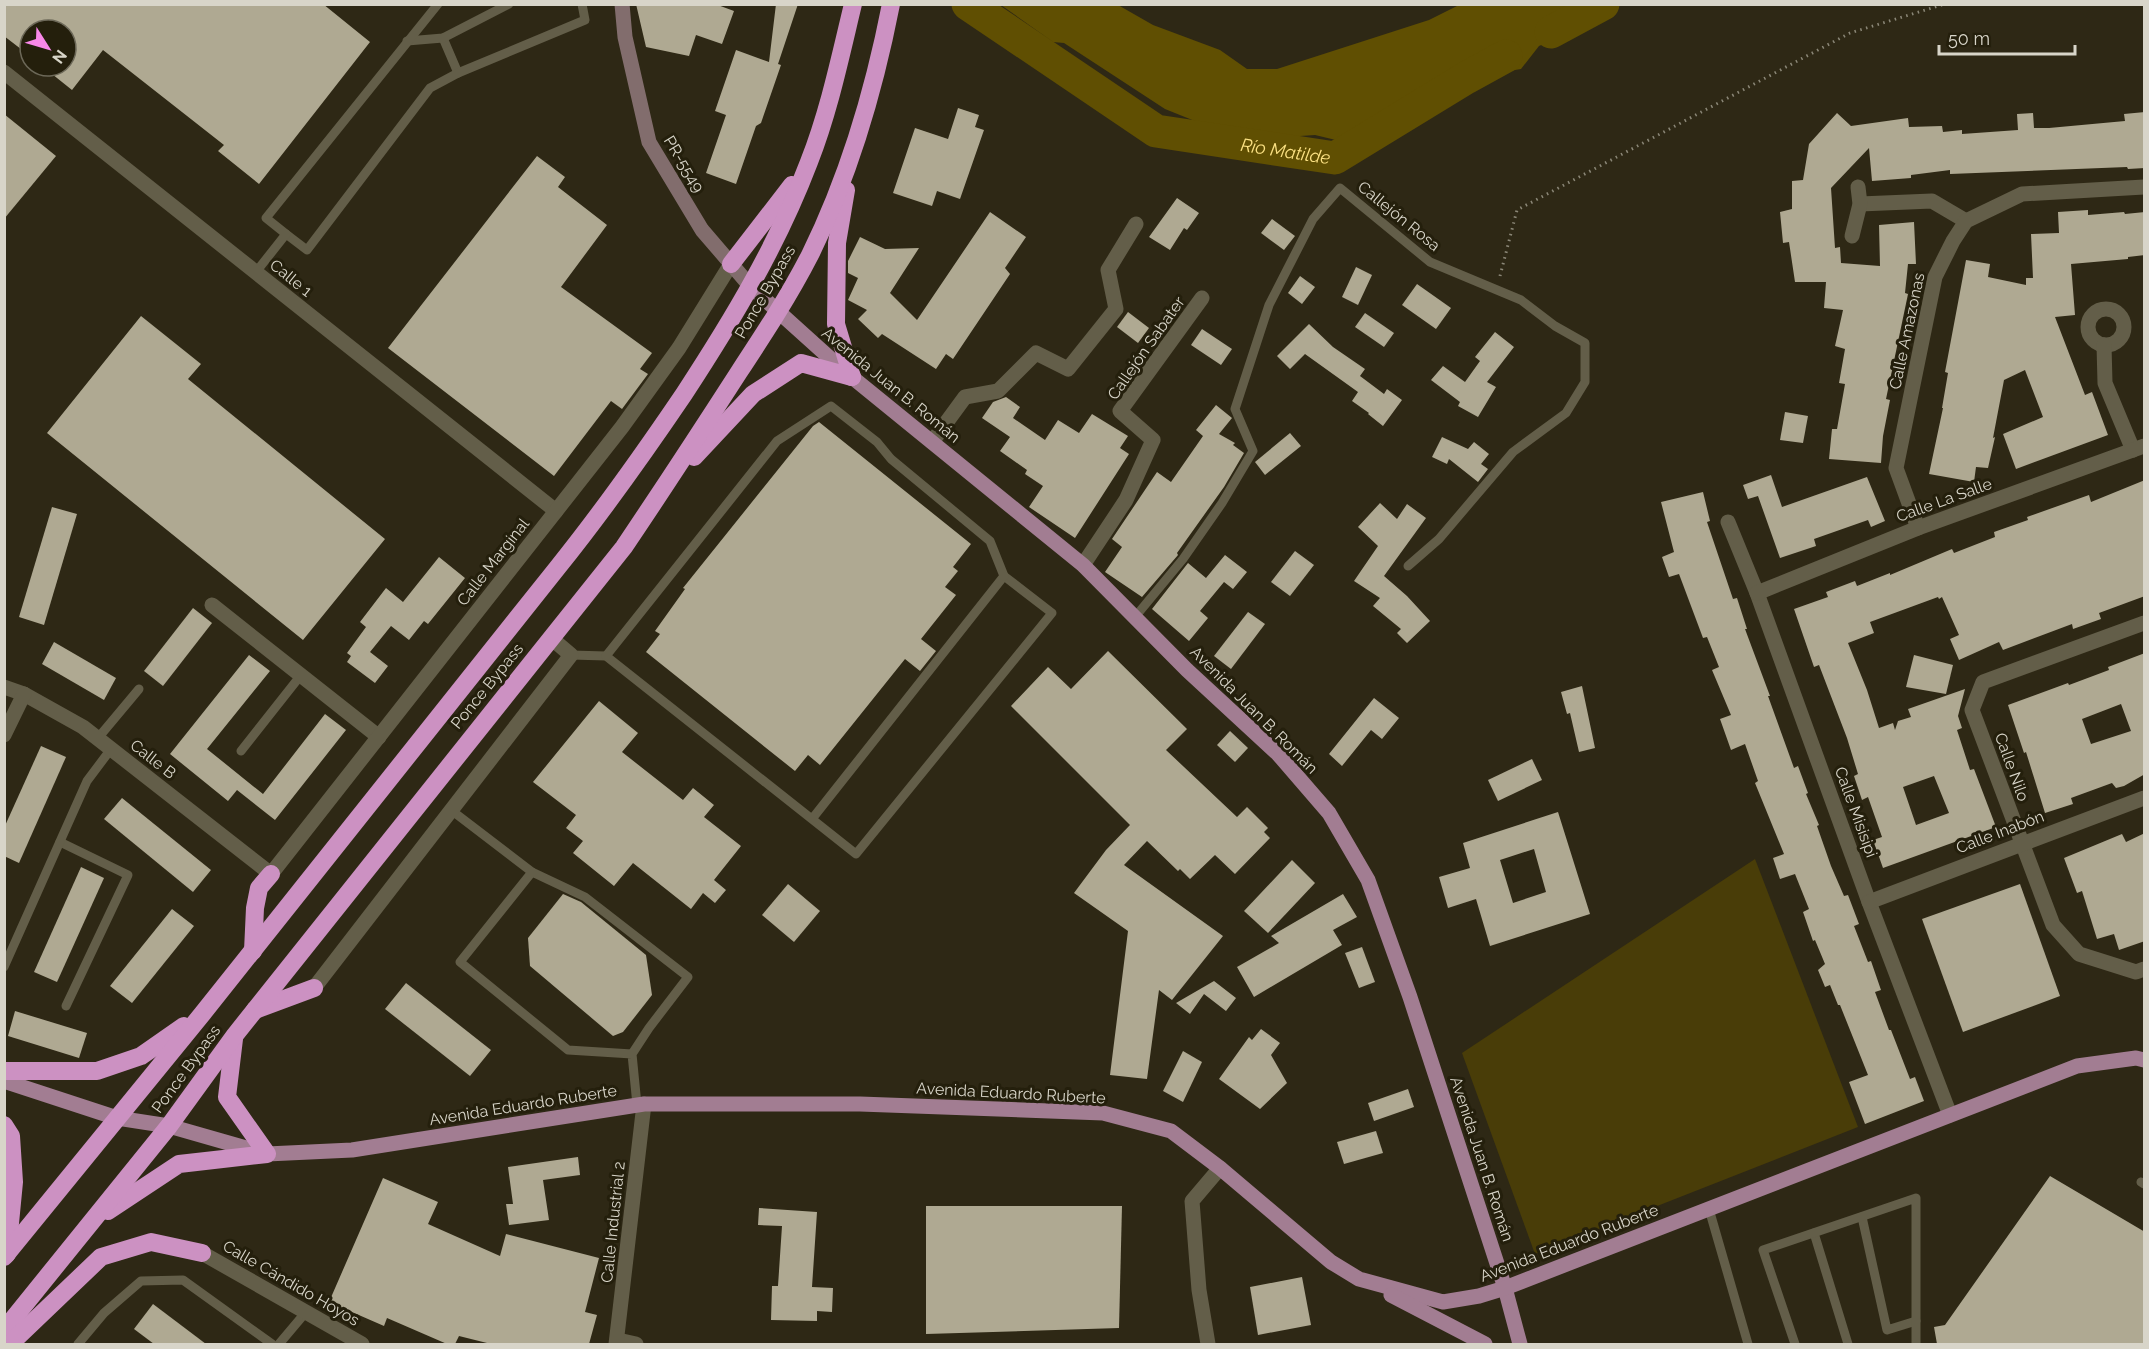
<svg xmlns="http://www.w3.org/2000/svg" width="2149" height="1349" viewBox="0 0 2149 1349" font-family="Raleway,sans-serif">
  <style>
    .green { fill: #493d08 }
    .water { fill: #604f02 }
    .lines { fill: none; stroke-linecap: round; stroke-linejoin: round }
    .river { stroke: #604f02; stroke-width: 33 }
    .building { fill: #afa992; fill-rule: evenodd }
    .path { stroke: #8b8777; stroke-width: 3; stroke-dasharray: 1.5 4.5; stroke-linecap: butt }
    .lane { stroke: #635e49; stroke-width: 9 }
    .street { stroke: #635e49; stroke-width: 15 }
    .secondary { stroke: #826d6d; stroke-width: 15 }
    .primary { stroke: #a27d92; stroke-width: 15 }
    .highway { stroke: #cc91c2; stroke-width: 18 }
    .labels { text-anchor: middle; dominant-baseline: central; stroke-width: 6; stroke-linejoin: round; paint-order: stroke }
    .street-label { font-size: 16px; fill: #d8d5c9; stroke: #241f0c }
    .water-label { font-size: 18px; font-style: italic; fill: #fbe183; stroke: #241f0c }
  </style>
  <rect width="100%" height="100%" fill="#2e2815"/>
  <!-- green -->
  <path class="green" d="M1755 859 1858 1127 1535 1254 1462 1053Z"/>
  <!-- water -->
  <path class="water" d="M1001 5H1118L1153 25 1220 50 1247 69H1277L1429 20 1459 5H1597L1574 31 1539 46 1521 69 1442 82 1388 124 1340 141 1315 135 1242 140 1165 109 1064 43 1053 42Z"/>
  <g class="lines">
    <!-- river -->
    <g class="river">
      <path id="s1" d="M968 4 1156 131 1335 158 1466 78 1506 56"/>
      <path d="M1551 32 1603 4"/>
    </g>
  </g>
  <!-- building -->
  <g class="building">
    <path d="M4 4H323L370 42 259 184 218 151 224 145 103 50 72 90 42 66H66V30H30V56L4 36Z"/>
    <path d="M636 4H715L734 11 722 44 696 35 689 56 646 47Z"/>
    <path d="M776 4H798L778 64 781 65 761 123 756 126 736 184 706 173 726 115 715 111 736 50 769 62Z"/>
    <path d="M958 108 979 115 975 127 984 130 960 199 937 191 932 206 893 193 915 128 948 139Z"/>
    <path d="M2145 112V168L2128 169 2127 167 1950 174V170L1911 175V178L1872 181 1869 148 1831 188 1835 248 1840 247 1841 263 1880 266 1879 225 1914 222 1916 264H1908L1905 293 1908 294 1886 399 1890 400 1883 436 1881 463 1829 459 1832 429H1837L1845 384 1839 383 1845 349 1835 346 1843 310 1824 308 1826 282H1795L1789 242 1783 243 1780 212 1792 209V181L1803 180 1809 144 1837 113 1851 126 1908 118 1909 127 1942 126 1943 132 1962 130V134L2018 130 2017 114 2033 113 2034 128H2049L2125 121 2124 114Z"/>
    <path d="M4 114 56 156 4 219Z"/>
    <path d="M537 156 565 177 558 187 607 225 561 287 652 353 640 369 648 374 622 409 611 401 554 476 388 348Z"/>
    <path d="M1177 198 1199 213 1187 230 1184 228 1170 250 1149 237Z"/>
    <path d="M2088 210V215L2124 212 2125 214 2145 212V255L2128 257V259L2071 264 2075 315 2055 317 2085 395 2092 392 2108 435 2016 469 2003 434 2043 417 2025 370 2004 380 1993 438 1995 437 1988 468 1976 467 1974 482 1929 474 1943 408H1942L1948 373 1945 372 1966 260 1990 264 1988 277 2026 285V278H2033L2031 234 2059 233 2058 212Z"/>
    <path d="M990 212 1026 237 1005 268 1010 274 953 359 946 354 936 369 882 334 878 338 858 319 867 310 848 300 858 278 848 273V261L860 237 885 249 919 248 890 293 917 320Z"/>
    <path d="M1272 219 1295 236 1284 250 1261 233Z"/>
    <path d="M1356 267 1372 275 1358 305 1342 297Z"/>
    <path d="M1300 276 1315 287 1302 304 1288 293Z"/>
    <path d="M1417 284 1451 308 1436 329 1402 305Z"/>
    <path d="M1128 312 1149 328 1138 343 1117 327Z"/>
    <path d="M1365 313 1394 333 1384 347 1355 327Z"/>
    <path d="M141 316 201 364 188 379 385 539 303 640 47 433Z"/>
    <path d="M1309 324 1333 347 1365 369 1360 376 1384 394 1387 389 1402 400 1383 426 1368 414 1369 413 1352 401 1358 392 1305 354 1290 369 1277 356Z"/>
    <path d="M1202 329 1232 349 1221 365 1191 345Z"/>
    <path d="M1495 332 1514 347 1487 382 1496 387 1478 417 1458 406 1460 402 1431 380 1443 366 1465 382 1480 361 1475 357Z"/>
    <path d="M1006 397 1020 407 1013 418 1045 440 1058 420 1079 433 1092 414 1128 436 1120 448 1129 454 1075 538 1029 507 1043 486 1025 474 1027 470 1000 451 1010 437 982 418 993 402Z"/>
    <path d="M1216 405 1232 418 1219 434 1235 443 1233 445 1244 453 1224 487 1177 553 1178 555 1142 597 1105 572 1122 547 1112 539 1157 472 1171 482 1203 436 1196 430Z"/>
    <path d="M1785 412 1808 416 1803 443 1780 440Z"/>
    <path d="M819 422 971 544 953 567 958 571 945 587 956 595 921 639 936 651 920 671 905 659 820 765 808 755 795 771 646 652 660 634 655 631 685 589 683 588 813 426Z"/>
    <path d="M1290 433 1301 446 1265 475 1255 462Z"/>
    <path d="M1442 437 1468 449 1474 442 1489 454 1481 464 1488 469 1478 482 1449 459 1447 464 1432 457Z"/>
    <path d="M1771 475 1782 507 1867 477 1885 521 1871 527 1868 520 1814 539 1816 546 1780 558 1758 496 1748 499 1743 485Z"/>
    <path d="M2145 480V596L2099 613 2101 619 2073 629 2072 624 2003 650 1999 642 1959 660 1950 639 1959 635 1942 597 1939 599 1938 597 1870 622 1874 633 1848 643 1867 690 1879 728 1893 723 1895 730 1898 721 1911 717 1908 709 1965 689 1958 716 1962 728 1957 730 1970 770 1974 769 1996 827 1883 868 1873 840 1882 837 1868 797 1862 800 1854 776 1858 774 1847 738 1819 665 1814 667 1794 609 1828 597 1826 592 1855 581 1857 586 1890 573V575L1952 549 1954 553 1995 537 1994 532 2028 520 2027 517 2089 495 2091 502ZM1934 776 1949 813 1916 825 1903 787Z"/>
    <path d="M1703 492 1710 521 1707 522 1733 599 1737 598 1747 629H1745L1770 696H1768L1794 768 1798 766 1808 793 1806 794 1819 825 1817 826 1831 866 1844 896 1848 895 1859 924 1854 926 1868 962 1871 961 1881 990 1875 992 1889 1030H1891L1910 1079 1915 1077 1924 1101 1865 1124 1849 1082 1868 1075 1840 1005H1838L1830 985 1825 987 1818 970 1825 964 1815 940 1813 941 1803 912 1809 909 1795 874 1780 879 1773 858 1784 854 1755 783 1758 781 1745 744 1731 750 1720 719 1731 715 1712 670 1719 667 1707 637 1703 638 1679 574 1669 577 1662 557 1674 552 1661 502Z"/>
    <path d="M1380 503 1397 519 1407 504 1426 518 1384 576 1407 596 1430 621 1407 643 1397 633 1401 629 1373 606 1380 598 1354 581 1378 546 1358 527Z"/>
    <path d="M52 507 77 514 44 625 19 617Z"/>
    <path d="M1295 551 1314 565 1290 596 1271 582Z"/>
    <path d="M1225 555 1247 572 1233 589 1224 582 1200 611 1208 618 1189 641 1152 609 1188 563 1206 578Z"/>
    <path d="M439 557 465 578 428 624 424 621 409 640 391 626 370 652 388 666 375 683 347 662 351 656 347 653 366 627 360 622 386 588 403 602Z"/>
    <path d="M193 608 212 623 163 686 144 671Z"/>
    <path d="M1248 612 1265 624 1231 669 1214 656Z"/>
    <path d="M54 642 116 678 104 700 42 664Z"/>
    <path d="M1108 651 1187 729 1166 750 1237 817 1247 807 1268 828 1264 832 1270 838 1235 874 1215 855 1190 879 1180 869 1178 871 1147 841 1124 865 1223 936 1172 1000 1159 990 1147 1079 1110 1075 1128 931 1074 893 1106 850 1130 825 1011 706 1048 667 1071 689Z"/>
    <path d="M2145 653V774L2124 786 2116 788 2112 783 2071 798 2073 804 2045 813 2026 752 2024 753 2008 705 2068 683 2069 685 2109 670 2108 667ZM2121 704 2131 731 2091 744 2082 719Z"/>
    <path d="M249 655 270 671 207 749 263 794 325 714 346 730 275 820 237 790 228 801 170 754Z"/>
    <path d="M1914 655 1953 665 1946 694 1906 687Z"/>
    <path d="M1582 686 1595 748 1579 752 1570 713 1567 714 1561 692Z"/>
    <path d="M1374 698 1399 718 1382 739 1371 730 1342 766 1329 754Z"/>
    <path d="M599 701 638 733 622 752 683 800 693 788 714 805 704 817 741 846 714 880 726 890 715 903 703 893 691 909 633 863 614 886 573 853 583 841 566 828 576 815 533 782Z"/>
    <path d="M1230 731 1248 748 1235 762 1217 745Z"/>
    <path d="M41 746 66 757 19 863 4 856V828Z"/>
    <path d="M1532 759 1542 780 1498 801 1488 780Z"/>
    <path d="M122 798 211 870 193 892 104 819Z"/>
    <path d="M1558 812 1590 914 1490 946 1476 899 1448 908 1439 877 1470 868 1463 843ZM1534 849 1546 892 1513 903 1500 860Z"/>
    <path d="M2145 833V941L2119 950 2114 934 2097 939 2082 891 2077 893 2064 858 2122 834 2126 842Z"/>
    <path d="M1292 860 1315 883 1268 933 1244 911Z"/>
    <path d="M81 867 104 878 57 982 34 972Z"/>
    <path d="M788 884 820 911 794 942 762 915Z"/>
    <path d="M2020 884 2060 996 1963 1032 1922 919Z"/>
    <path d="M563 894 581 902 646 955 652 995 623 1032 613 1036 530 966 528 938Z"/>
    <path d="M1343 894 1357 917 1333 930 1342 945 1254 997 1237 967 1279 943 1271 936Z"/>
    <path d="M172 909 194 926 132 1003 110 986Z"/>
    <path d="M1362 947 1375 982 1359 988 1345 953Z"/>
    <path d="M1214 981 1236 998 1226 1011 1204 994 1190 1014 1176 1003Z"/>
    <path d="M406 983 491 1050 470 1076 385 1009Z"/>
    <path d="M15 1011 87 1033 79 1058 8 1036Z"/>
    <path d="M1261 1029 1280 1043 1271 1055 1287 1083 1260 1109 1219 1079 1249 1037 1252 1040Z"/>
    <path d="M1183 1051 1202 1062 1183 1102 1163 1091Z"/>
    <path d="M1408 1089 1414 1107 1374 1121 1368 1103Z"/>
    <path d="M1376 1131 1383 1153 1344 1164 1337 1142Z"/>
    <path d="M578 1157 580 1175 543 1180 549 1220 509 1225 506 1204H513L508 1167Z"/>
    <path d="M2050 1176 2145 1232V1344H1937L1934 1327 1945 1325Z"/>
    <path d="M383 1178 438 1202 428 1224 500 1256 506 1234 599 1258 585 1312 597 1315 589 1344H491L459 1336 455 1344H447L387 1318 384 1326 329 1302Z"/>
    <path d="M926 1206H1122L1119 1328 926 1334Z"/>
    <path d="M759 1208 817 1212 812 1287 833 1288 832 1312 817 1311V1321L771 1320 772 1286H778L782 1226 758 1225Z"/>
    <path d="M1302 1277 1311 1325 1258 1335 1250 1287Z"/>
    <path d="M153 1304 206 1344H154L134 1329Z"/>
  </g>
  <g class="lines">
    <!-- path -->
    <path class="path" d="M1500 276 1517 210 1850 33 1945 4"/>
    <!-- lane -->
    <g class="lane">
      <path d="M443 38 458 73"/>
      <path d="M407 41 443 38 509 4"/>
      <path d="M286 234 307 250 430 88 458 73 585 20 582 4"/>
      <path d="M256 272 286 234 266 218 438 4"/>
      <path d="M1135 617 1183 559 1222 503 1253 451 1235 409 1269 305 1313 219 1340 188 1430 262 1521 300 1555 326 1585 343V382L1566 413 1513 452 1439 539 1408 566"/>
      <path d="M571 655 606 656 856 854 1052 613 1004 576 812 819"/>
      <path d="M606 656 777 441 831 406 877 442 891 459 990 541 1004 576"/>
      <path d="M98 738 139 689"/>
      <path d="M241 751 301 675"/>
      <path d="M451 810 532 872"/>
      <path d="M60 842 128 875 66 1006"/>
      <path d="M4 967 87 781 111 749"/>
      <path d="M632 1054 649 1028 688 977 585 897 532 872 460 962 568 1050 632 1054 637 1105"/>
      <path d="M2141 1182 2144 1184"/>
      <path d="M1709 1209 1748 1344"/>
      <path d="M1862 1217 1887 1330 1916 1321"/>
      <path d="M1814 1233 1848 1344"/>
      <path d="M78 1344 104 1313 141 1281 183 1280 272 1344"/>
      <path d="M279 1344 306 1312"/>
      <path d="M1795 1344 1763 1250 1916 1198V1344"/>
    </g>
    <!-- street -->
    <g class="street">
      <path d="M4 72 556 511"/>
      <path d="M1860 204 1932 201 1966 221"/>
      <path d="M1852 236 1860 204 1858 187"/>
      <circle cx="2106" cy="327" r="18"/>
      <path d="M2104 345 2105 383 2133 450"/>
      <path d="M932 442 965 397 998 391 1036 353 1068 369 1116 309 1108 270 1136 224"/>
      <path d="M1728 522 1757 593 1869 902 1950 1115"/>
      <path d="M1918 528 1896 468 1935 277 1953 241 1966 221 2022 194 2144 187"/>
      <path d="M1083 565 1126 500 1153 440 1120 411 1202 298"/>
      <path d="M1757 593 1918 528 2144 446"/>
      <path d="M212 605 379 737"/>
      <path d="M2144 623 1983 682 1972 710 2053 925 2079 954 2136 972 2144 969"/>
      <path d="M4 687 24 694 83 727 271 874 622 427 679 348 731 264"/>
      <path d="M4 735 24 694"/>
      <path d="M1869 902 2144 798"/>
      <path d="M314 988 571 655 551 638"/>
      <path d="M202 1253 362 1344"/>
      <path d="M618 1340 636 1344"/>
      <path d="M616 1344 644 1104"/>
      <path d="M1208 1344 1199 1290 1192 1201 1220 1168"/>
    </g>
    <!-- secondary -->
    <path class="secondary" d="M622 4 625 37 649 142 702 230 751 287"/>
    <!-- primary -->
    <g class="primary">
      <path d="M751 287 842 369 1083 565 1187 670 1278 754 1329 813 1368 880 1410 997 1505 1288 1520 1344"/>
      <path d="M4 1081 117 1118 169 1126 267 1154 352 1150 644 1104H860L1103 1113 1171 1131 1220 1168 1331 1262 1359 1279 1443 1302 1479 1296 1505 1288 2077 1066 2136 1058 2144 1060"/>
      <path d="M1391 1295 1485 1344"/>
    </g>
    <!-- highway -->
    <g class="highway">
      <path d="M846 190 837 243 836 324 852 377"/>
      <path d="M731 264 792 185"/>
      <path d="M694 457 753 394 801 363 852 377"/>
      <path d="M253 951 255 908 259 888 271 874"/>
      <path d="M255 1010 314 988"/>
      <path d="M4 1071H97L141 1056 184 1026"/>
      <path d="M4 1125 11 1136 14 1182 7 1254"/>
      <path d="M108 1211 179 1164 267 1154 227 1097 234 1039"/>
      <path d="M4 1257 203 1013 558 567C603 511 644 453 684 394 733 319 777 246 809 162 829 111 840 58 853 4"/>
      <path d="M4 1330 169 1126 235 1035 624 547C663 489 701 431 739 372 764 334 789 296 810 255 849 176 874 91 891 4"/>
      <path d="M10 1344 101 1257 151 1242 202 1253"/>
    </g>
  </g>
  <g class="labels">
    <!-- street labels -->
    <g class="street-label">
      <text transform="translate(684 164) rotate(59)">PR-5549</text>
      <text transform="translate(1399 216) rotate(39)">Callejón Rosa</text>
      <text transform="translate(291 278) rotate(39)">Calle 1</text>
      <text transform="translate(765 292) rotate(-60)">Ponce Bypass</text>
      <text transform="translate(1907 331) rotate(-78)">Calle Amazonas</text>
      <text transform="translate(1146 348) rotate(-55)">Callejón Sabater</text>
      <text transform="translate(891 385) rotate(39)">Avenida Juan B. Román</text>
      <text transform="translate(1944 500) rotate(-20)">Calle La Salle</text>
      <text transform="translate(493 562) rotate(-52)">Calle Marginal</text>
      <text transform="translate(487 686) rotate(-51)">Ponce Bypass</text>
      <text transform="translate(1254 710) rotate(45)">Avenida Juan B. Román</text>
      <text transform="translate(153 759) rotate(38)">Calle B</text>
      <text transform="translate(2012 767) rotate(70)">Calle Nilo</text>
      <text transform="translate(1856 812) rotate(70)">Calle Misisipi</text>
      <text transform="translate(2000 832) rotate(-21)">Calle Inabón</text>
      <text transform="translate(186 1069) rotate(-54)">Ponce Bypass</text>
      <text transform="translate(1011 1093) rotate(3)">Avenida Eduardo Ruberte</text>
      <text transform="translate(523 1105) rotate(-9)">Avenida Eduardo Ruberte</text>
      <text transform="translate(1482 1159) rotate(72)">Avenida Juan B. Román</text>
      <text transform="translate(613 1222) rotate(-84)">Calle Industrial 2</text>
      <text transform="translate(1569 1243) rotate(-21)">Avenida Eduardo Ruberte</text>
      <text transform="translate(291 1283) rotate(30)">Calle Cándido Hoyos</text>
    </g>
    <!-- water labels -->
    <g class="water-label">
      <text stroke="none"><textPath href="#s1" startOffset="358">Río Matilde</textPath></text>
    </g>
  </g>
  <!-- border -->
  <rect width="2149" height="1349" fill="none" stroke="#d8d5c9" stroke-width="12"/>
  <!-- north arrow -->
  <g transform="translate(48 48) rotate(127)"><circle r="28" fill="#241f0c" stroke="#6c6858" stroke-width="1.5"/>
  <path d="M0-4.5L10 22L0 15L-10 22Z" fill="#f988e9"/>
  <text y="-9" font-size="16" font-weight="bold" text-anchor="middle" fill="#d8d5c9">N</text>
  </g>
  <!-- scale -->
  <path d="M1939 45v9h136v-9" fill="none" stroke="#d8d5c9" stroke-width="3"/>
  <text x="1948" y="45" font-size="18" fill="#d8d5c9" stroke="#241f0c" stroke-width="4.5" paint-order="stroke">50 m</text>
</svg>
